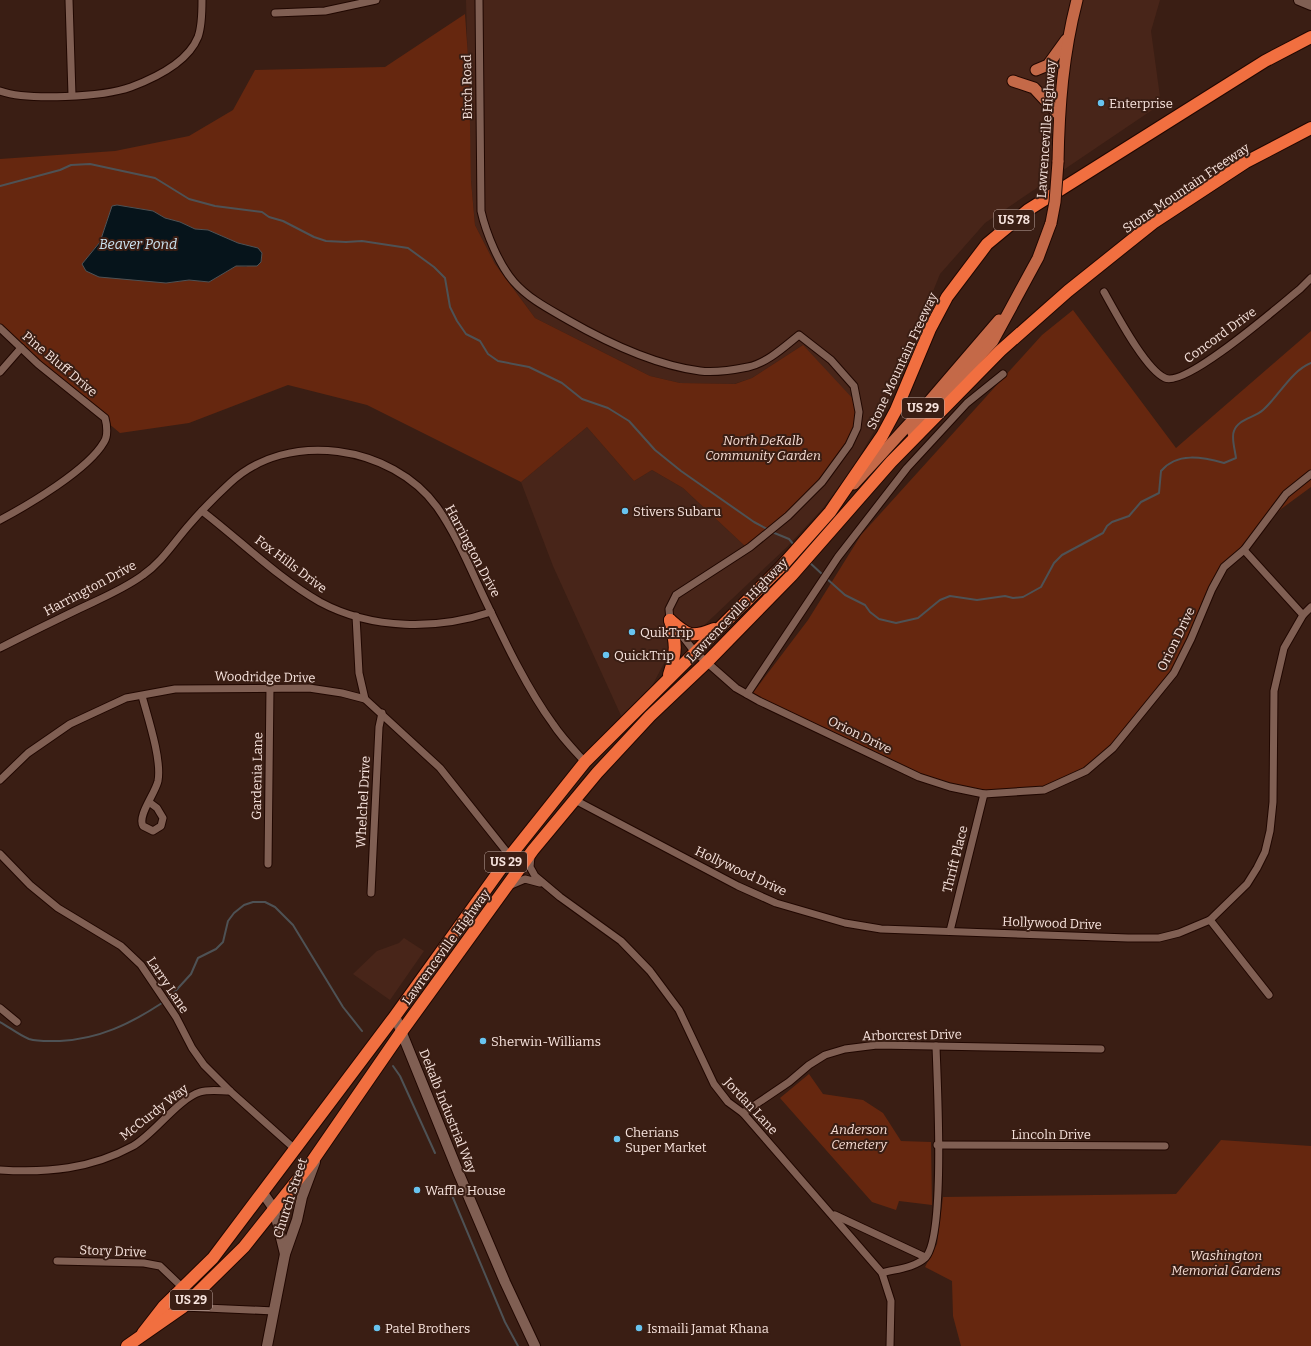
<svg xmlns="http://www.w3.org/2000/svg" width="1311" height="1346" viewBox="0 0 1311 1346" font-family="Bitter,serif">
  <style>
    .built { fill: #482519 }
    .green { fill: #66270f; fill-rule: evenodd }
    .water { fill: #06141b; stroke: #4e5255 }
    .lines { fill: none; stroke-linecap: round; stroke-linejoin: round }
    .stream { stroke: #4e5255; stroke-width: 2 }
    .street-casing { stroke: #200701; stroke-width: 9 }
    .secondary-casing { stroke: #200701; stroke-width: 12 }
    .primary-casing { stroke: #200701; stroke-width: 13 }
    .highway-casing { stroke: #200701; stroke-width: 14 }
    .street { stroke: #805f53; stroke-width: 7 }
    .secondary { stroke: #805f53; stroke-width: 10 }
    .primary { stroke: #c46948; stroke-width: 11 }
    .highway { stroke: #f16f40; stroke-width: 12 }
    .primary-bridge-casing { stroke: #200701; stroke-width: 13; stroke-linecap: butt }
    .primary-bridge { stroke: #c46948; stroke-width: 11 }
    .poi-dot { fill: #68c4f0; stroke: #3a1e14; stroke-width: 1.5 }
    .labels { text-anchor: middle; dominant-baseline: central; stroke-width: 4; stroke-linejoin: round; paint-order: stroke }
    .shield { fill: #3a1e14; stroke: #bea8a1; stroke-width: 1 }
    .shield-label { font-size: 12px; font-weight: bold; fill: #f7e3dd }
    .street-label { font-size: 13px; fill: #f7e3dd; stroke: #3a1e14 }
    .poi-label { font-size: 13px; fill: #f7e3dd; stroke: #3a1e14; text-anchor: start }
    .park-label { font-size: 13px; font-style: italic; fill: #f7ddd4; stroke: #3a1e14 }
    .water-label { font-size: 14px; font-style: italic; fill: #cbe3f0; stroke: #3a1e14 }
  </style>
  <rect width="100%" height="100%" fill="#3a1e14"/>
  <!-- built -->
  <g class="built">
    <path d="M466 0H1160L1151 31 1161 104 985 223 940 274 882 418 852 469 823 508 787 547 697 632 670 652 628 731 553 566 521 482 587 427 634 481 652 470 683 488 747 548 803 345 752 378 734 384 680 383 650 376 535 318 495 264 475 225 471 181Z"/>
    <path d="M404 938 424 951 390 1000 353 974 377 951 399 943Z"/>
  </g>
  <!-- green -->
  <g class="green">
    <path d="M465 14 469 71 471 181 475 225 495 264 535 318 650 376 680 383 735 384 752 378 803 345 855 401C855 408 857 418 855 425 839 470 783 518 747 548L683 488 652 470 634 481 587 427 521 482 367 405 288 385 189 423 120 433 23 352 0 329V159L115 151 189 136 233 110 255 70 385 67ZM126 206 153 211 165 218 180 222 195 229 208 230 238 243 258 248 262 257 246 267 236 266 209 282 189 280 166 283 151 280 90 253 100 242 108 218Z"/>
    <path d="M1073 310 1176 448 1311 331V487L1281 509 1220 569 1181 665 1116 748 1081 774 1046 791H982L908 774 752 694 808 620 861 535 1042 335Z"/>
    <path d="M809 1074 823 1094 863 1100 883 1113 901 1141 931 1142 932 1205 899 1201 896 1210 872 1202 780 1098Z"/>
    <path d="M1221 1140 1311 1146V1346H961L953 1316 952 1281 925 1267 937 1244 943 1197 1176 1194Z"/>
  </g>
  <!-- water -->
  <path class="water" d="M117 205 153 211 165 218 180 222 195 229 208 230 238 243 258 248 262 253 261 262 257 266H236L209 282 189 280 166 283 99 277 86 271 82 264 100 242 112 206Z"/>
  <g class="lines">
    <!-- stream -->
    <g class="stream">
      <path d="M0 186 60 170 71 165 90 164 155 178 189 199 215 206 262 212 269 217 283 221 314 237 326 241 346 242 362 241 408 248 434 267 445 278 450 307 457 321 466 334 480 341 488 354 498 361 529 367 562 383 582 399 608 408 629 421 655 450 681 471 754 522 769 530"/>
      <path d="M772 532 789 539 794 545"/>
      <path d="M809 562 823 575"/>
      <path d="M826 578 845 595 865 605 870 612 879 619 896 623 918 618 940 600 950 596 977 600 1005 596 1013 598 1023 597 1041 587 1054 563 1062 555 1103 533 1107 526 1112 522 1129 516 1141 502 1159 493 1161 471C1177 452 1202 457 1224 463L1236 458C1235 450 1231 437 1234 431 1238 419 1254 418 1263 410 1279 396 1291 371 1311 363"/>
      <path d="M169 998 191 974 198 958 216 949 223 942 228 921 234 913 244 905 253 902H265L275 907 293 925 343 1007 362 1031"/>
      <path d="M0 1022C9 1027 19 1035 29 1039 39 1042 50 1041 60 1041 99 1039 130 1024 162 1003"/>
      <path d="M393 1066 400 1076 435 1153"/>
      <path d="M451 1193 505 1322 518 1346"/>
    </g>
    <!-- street casing -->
    <g class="street-casing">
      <g id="street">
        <path d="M69 0 72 95"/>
        <path d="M479 0 481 211C486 233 499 265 514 282 529 299 549 309 568 320 608 343 654 365 700 371 715 373 733 370 748 367 767 363 784 347 799 335L831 360 854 386 859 412 857 428 849 445 822 482 788 516 750 547 676 595 669 609 670 620 694 651 736 688 759 701 919 777 950 787 984 794 1044 790 1086 771 1113 748 1174 673 1191 639 1212 589 1224 567 1244 550 1286 494 1311 474"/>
        <path d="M275 13 325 11 376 0"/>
        <path d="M0 91C28 101 103 97 131 87 155 78 188 62 198 37 202 26 202 12 202 0"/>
        <path d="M1104 292C1116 313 1145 369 1165 378 1186 388 1280 305 1300 289L1311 278"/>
        <path d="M0 328 38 364 105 418C107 425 108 436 104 442 88 470 28 505 0 520"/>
        <path d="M0 372 21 348"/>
        <path d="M202 511C241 541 278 578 320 602 372 630 437 630 491 612"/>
        <path d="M1244 550 1303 615"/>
        <path d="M356 616 359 673 365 699"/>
        <path d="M0 648C27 634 54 621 81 608 102 598 124 589 143 575 162 562 174 542 190 524 202 510 216 496 230 483 287 429 392 445 437 507 458 537 472 573 488 606 506 644 528 690 553 724 562 738 574 750 585 762"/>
        <path d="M747 694 838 557 907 468 967 403 1003 374"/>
        <path d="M142 696C148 718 162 760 158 781 155 794 137 816 143 826L153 831 161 826 163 818 157 808 149 802"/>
        <path d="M0 780 28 753 70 724 126 698 175 689 309 688 342 693 365 699 440 768 510 856"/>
        <path d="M575 800 738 886 776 903 845 923 881 929 1128 938H1159L1179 933 1210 920 1247 884 1257 868 1265 852 1270 831 1273 802 1274 691 1284 648 1303 615 1311 607"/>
        <path d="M0 854 30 885 58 908 121 946 141 965 176 1017 192 1048 204 1065 230 1091 296 1150"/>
        <path d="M531 856 530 867 535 876 560 897 621 941 650 971 679 1010 714 1084 728 1102 743 1113 882 1273 891 1301 890 1346"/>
        <path d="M268 864 270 687"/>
        <path d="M511 885 525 879 540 883"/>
        <path d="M371 893 379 727 382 713"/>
        <path d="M1210 920 1269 995"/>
        <path d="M950 931 984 794"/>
        <path d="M0 1008 17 1022"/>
        <path d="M743 1113 789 1082 809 1065 825 1055 845 1049 877 1045 1101 1049"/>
        <path d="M937 1145 1165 1146"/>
        <path d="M0 1170C47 1173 91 1169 133 1146 154 1134 178 1099 200 1092 209 1089 221 1091 230 1091"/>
        <path d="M835 1215 925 1257"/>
        <path d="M57 1261 144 1263 160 1266 183 1288"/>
        <path d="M882 1273C896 1269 914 1268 925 1258 946 1238 937 1081 936 1046"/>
        <path d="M183 1307 274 1311"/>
      </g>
    </g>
    <!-- secondary casing -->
    <g class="secondary-casing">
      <g id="secondary">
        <path d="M1299 0 1311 5"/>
        <path d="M395 1016 459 1174 505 1282 535 1346"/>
        <path d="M263 1193 274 1209 285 1254"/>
        <path d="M267 1346 285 1254 297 1220 302 1197 315 1162"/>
      </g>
    </g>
    <!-- primary casing -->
    <g class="primary-casing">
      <g id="primary">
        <path d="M1036 70 1048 65 1066 40"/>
        <path d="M1013 81 1034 88 1059 115"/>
        <path d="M1058 162C1059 106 1063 54 1077 0"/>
        <path d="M913 433 933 407 993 341 1038 258 1051 223"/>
        <path d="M854 484 920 412 999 320"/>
      </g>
    </g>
    <!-- highway casing -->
    <g class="highway-casing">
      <g id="highway">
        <path d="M670 620C688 636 691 638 714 629"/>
        <path d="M669 675C677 651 676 644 670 620"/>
        <path d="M143 1333 164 1306 213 1258 395 1016 510 856 585 762 782 566 830 512 882 436 896 410 930 329 947 297 987 244 1028 210 1265 61 1311 37"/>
        <path d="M127 1346 183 1307 244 1247 311 1163 402 1031 533 850 597 773 650 716 706 663 792 575 891 462 1000 351 1068 291 1153 223 1246 162 1311 128"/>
      </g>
    </g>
    <!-- street -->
    <use href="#street" class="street"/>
    <!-- secondary -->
    <use href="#secondary" class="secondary"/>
    <!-- primary -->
    <use href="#primary" class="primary"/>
    <!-- highway -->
    <use href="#highway" class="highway"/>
    <!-- primary-bridge casing -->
    <g class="primary-bridge-casing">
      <path id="primary-bridge" d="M1051 223 1055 202 1058 162"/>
    </g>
    <!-- primary-bridge -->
    <use href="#primary-bridge" class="primary-bridge"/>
  </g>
  <!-- markers -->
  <g class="poi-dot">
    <circle cx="1101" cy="103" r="4"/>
    <circle cx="625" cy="511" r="4"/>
    <circle cx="632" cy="632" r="4"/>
    <circle cx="606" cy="655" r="4"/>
    <circle cx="483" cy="1041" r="4"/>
    <circle cx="617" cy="1139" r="4"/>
    <circle cx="417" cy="1190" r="4"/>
    <circle cx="377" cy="1328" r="4"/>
    <circle cx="639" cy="1328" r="4"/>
  </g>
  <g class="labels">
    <!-- shield labels -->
    <g class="shield">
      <rect x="994" y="210" width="40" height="20" rx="3"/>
      <rect x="902" y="398" width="42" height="20" rx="3"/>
      <rect x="485" y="852" width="42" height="20" rx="3"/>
      <rect x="170" y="1290" width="42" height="20" rx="3"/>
    </g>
    <g class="shield-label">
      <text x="1014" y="220">US 78</text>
      <text x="923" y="408">US 29</text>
      <text x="506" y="862">US 29</text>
      <text x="191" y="1300">US 29</text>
    </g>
    <!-- street labels -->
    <g class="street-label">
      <text transform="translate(467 87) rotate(-91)">Birch Road</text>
      <text transform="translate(1046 129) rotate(-86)">Lawrenceville Highway</text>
      <text transform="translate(1186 188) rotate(-34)">Stone Mountain Freeway</text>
      <text transform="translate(1220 335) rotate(-36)">Concord Drive</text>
      <text transform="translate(902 361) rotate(-65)">Stone Mountain Freeway</text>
      <text transform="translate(60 364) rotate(40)">Pine Bluff Drive</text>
      <text transform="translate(473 551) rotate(62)">Harrington Drive</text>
      <text transform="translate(291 564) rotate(37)">Fox Hills Drive</text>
      <text transform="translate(90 588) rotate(-28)">Harrington Drive</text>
      <text transform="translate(737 610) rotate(-46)">Lawrenceville Highway</text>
      <text transform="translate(1176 639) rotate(-64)">Orion Drive</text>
      <text transform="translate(265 677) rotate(1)">Woodridge Drive</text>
      <text transform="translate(860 735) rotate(26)">Orion Drive</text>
      <text transform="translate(257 776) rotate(-89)">Gardenia Lane</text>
      <text transform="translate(363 802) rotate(-87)">Whelchel Drive</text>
      <text transform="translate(955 859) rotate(-76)">Thrift Place</text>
      <text transform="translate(741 871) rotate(25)">Hollywood Drive</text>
      <text transform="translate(1052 923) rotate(2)">Hollywood Drive</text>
      <text transform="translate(446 947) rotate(-54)">Lawrenceville Highway</text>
      <text transform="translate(168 985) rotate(56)">Larry Lane</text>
      <text transform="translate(912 1035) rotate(-1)">Arborcrest Drive</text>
      <text transform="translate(751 1106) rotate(47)">Jordan Lane</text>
      <text transform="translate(448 1111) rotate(68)">Dekalb Industrial Way</text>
      <text transform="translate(154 1112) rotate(-38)">McCurdy Way</text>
      <text x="1051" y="1134">Lincoln Drive</text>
      <text transform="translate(290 1198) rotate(-72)">Church Street</text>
      <text transform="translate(113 1251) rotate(2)">Story Drive</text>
    </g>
    <!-- poi labels -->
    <g class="poi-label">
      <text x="1109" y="103">Enterprise</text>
      <text x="633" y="511">Stivers Subaru</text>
      <text x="640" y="632">QuikTrip</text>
      <text x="614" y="655">QuickTrip</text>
      <text x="491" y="1041">Sherwin-Williams</text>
      <text x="625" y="1132">Cherians<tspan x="625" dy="15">Super Market</tspan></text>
      <text x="425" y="1190">Waffle House</text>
      <text x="385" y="1328">Patel Brothers</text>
      <text x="647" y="1328">Ismaili Jamat Khana</text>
    </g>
    <!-- park labels -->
    <g class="park-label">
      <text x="763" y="440">North DeKalb<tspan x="763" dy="15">Community Garden</tspan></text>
      <text x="859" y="1129">Anderson<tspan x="859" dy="15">Cemetery</tspan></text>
      <text x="1226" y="1255">Washington<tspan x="1226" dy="15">Memorial Gardens</tspan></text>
    </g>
    <!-- water labels -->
    <g class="water-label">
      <text x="138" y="244">Beaver Pond</text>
    </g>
  </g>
</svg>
